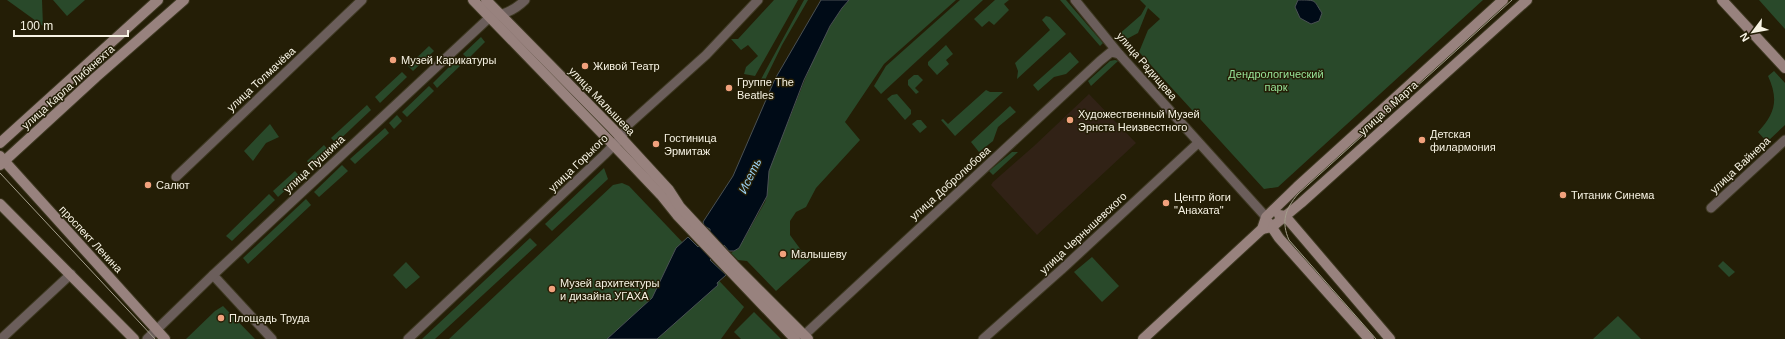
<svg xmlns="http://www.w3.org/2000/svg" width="1785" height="339" viewBox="0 0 1785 339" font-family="Helvetica,sans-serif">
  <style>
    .industrial { fill: #312216 }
    .green { fill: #29492a }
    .water { fill: #000b17; stroke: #4a5154 }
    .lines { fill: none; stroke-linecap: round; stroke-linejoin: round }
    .street-casing { stroke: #3d3821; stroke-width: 11 }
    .secondary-casing { stroke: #3d3821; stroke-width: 12 }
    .street { stroke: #6b5e5b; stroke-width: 9 }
    .secondary { stroke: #98827e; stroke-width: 10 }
    .tram { stroke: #a49f8c; stroke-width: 1 }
    .poi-dot { fill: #f1a17c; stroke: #241e06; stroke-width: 1.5 }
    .labels { text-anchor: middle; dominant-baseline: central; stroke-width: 3; stroke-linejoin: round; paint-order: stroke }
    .poi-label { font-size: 11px; fill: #f7f3e4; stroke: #241e06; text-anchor: start }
    .street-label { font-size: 11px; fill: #f7f3e4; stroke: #241e06 }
    .park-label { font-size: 11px; fill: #96e398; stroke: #241e06 }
    .water-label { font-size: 12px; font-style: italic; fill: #9fd7fb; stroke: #241e06 }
  </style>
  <rect width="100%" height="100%" fill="#241e06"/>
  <!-- industrial -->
  <path class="industrial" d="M1089 94 1136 143 1037 235 991 185 993 182 1034 146Z"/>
  <!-- green -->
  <g class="green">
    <path d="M7 0H42L43 26Z"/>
    <path d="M53 0H85L67 16Z"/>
    <path d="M774 0H798L755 76 744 74 746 67 758 56 748 45 741 50 731 39H738Z"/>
    <path d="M804 0H808L782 45 761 88 757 86 760 81Z"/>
    <path d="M849 0H956L884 64 845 122 860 140 816 188 806 207 796 212 790 221V235L801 250 815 256 776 291 747 261 738 260 731 253 739 248 765 202C769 192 766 180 769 169 775 151 783 133 791 115 805 80 824 27 849 0Z"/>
    <path d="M960 0H983L881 94 874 86 886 66Z"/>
    <path d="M995 0H1009L1004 4 1009 10 994 25 989 21 982 27 974 19Z"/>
    <path d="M1060 0H1066L1103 43 1100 46Z"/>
    <path d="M1140 0H1483L1278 187 1264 189 1139 52 1148 30 1160 19 1148 8 1138 33 1123 41 1117 36 1141 15 1146 6Z"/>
    <path d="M1759 0H1785V29Z"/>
    <path d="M1046 16 1050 17 1066 34 1017 79 1018 71 1015 63 1050 30 1042 20Z"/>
    <path d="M481 37 485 42 468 59 463 54Z"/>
    <path d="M946 45 953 54 946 60 949 64 937 75 928 65V62Z"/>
    <path d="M429 46 434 51 413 71 408 66Z"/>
    <path d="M1070 52 1079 62 1066 74 1054 77 1038 91 1033 85Z"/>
    <path d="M1115 60 1118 61 1091 86 1088 81 1110 61Z"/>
    <path d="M455 61 460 66 437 88 433 83Z"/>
    <path d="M1774 71 1785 83V125L1767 142 1758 132C1775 114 1779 100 1768 76Z"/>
    <path d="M402 72 407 77 380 103 375 97Z"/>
    <path d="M914 75H918L923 80 915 88 919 92 916 94 908 85V80Z"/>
    <path d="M429 86 434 91 407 117 402 112Z"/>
    <path d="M986 90 990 92H1003L955 136 941 120 943 119 948 124Z"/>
    <path d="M897 94 911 110V114L905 120 887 99 892 95Z"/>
    <path d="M367 105 371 110 336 143 331 138Z"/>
    <path d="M1010 106 1016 112 998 127 993 141 979 152 971 142Z"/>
    <path d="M397 115 402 121 394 129 389 123Z"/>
    <path d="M917 120H921L927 127 920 133 912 124Z"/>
    <path d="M270 124 279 137 266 143 253 161 244 151Z"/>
    <path d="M385 128 389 133 355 164 350 159Z"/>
    <path d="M324 145 329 151 312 167 307 161Z"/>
    <path d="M1012 152H1018L993 175 989 171Z"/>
    <path d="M342 165 348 171 319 197 314 192Z"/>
    <path d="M604 168 608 179 552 231 545 224Z"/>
    <path d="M295 171 300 177 278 197 273 191Z"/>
    <path d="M622 183 629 186 744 307 721 339H449L613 185Z"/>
    <path d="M269 194 275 200 232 241 226 236Z"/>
    <path d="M306 199 311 205 248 264 243 258Z"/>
    <path d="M530 238 537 245 435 339H422Z"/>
    <path d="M1092 257 1119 286 1102 302 1074 272Z"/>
    <path d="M1723 261 1735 272 1729 277 1718 266Z"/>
    <path d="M406 262 420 277 406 289 393 275Z"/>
    <path d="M223 306 255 339H186L215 311Z"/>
    <path d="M754 312 781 339H741L734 332Z"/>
    <path d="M1618 316 1641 339H1593Z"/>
  </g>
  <!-- water -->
  <g class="water">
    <path d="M821 0H849L842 8 830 26 804 80 769 171 767 196 739 248 734 251H729L724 245 710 260 726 275 717 283 718 285 657 339H607L652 298 676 248 688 237 698 247 710 232V229L704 226 703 222 733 176 775 79Z"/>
    <path d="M1298 0C1318 0 1313 0 1322 13L1319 21 1311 24 1300 18 1295 7Z"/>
  </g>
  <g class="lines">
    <!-- street casing -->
    <g class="street-casing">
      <g id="street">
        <path d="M1075 0 1119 54 1266 217"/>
        <path d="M176 177 362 0"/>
        <path d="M1711 208 1785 140"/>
        <path d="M213 275 272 339"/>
        <path d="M1 339 71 274"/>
        <path d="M147 339 213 275 490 17C504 15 515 10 525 0"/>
        <path d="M408 339 604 155 621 138 628 125 706 55 758 0"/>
        <path d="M800 339 1100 61 1111 52 1119 54"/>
        <path d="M983 339 1061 270 1198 143"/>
      </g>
    </g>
    <!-- secondary casing -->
    <g class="secondary-casing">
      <g id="secondary">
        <path d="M473 0 623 155 661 195 677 215 795 339"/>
        <path d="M486 0 612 128 669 190 680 207 734 265 808 339"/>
        <path d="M1722 0 1785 68"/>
        <path d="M0 143 158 0"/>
        <path d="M0 156 165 339"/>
        <path d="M0 165 96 77 184 0"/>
        <path d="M0 204 134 339"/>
        <path d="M1279 215 1285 216 1390 339"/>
        <path d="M1269 223 1279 238 1369 339"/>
        <path d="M1262 229 1272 227 1301 203 1527 0"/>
        <path d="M1143 339 1262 229 1266 217 1297 187 1503 0"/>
      </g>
    </g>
    <!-- street -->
    <use href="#street" class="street"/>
    <!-- secondary -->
    <use href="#secondary" class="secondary"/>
    <!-- tram -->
    <g class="tram">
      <path d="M0 173 155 339"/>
      <path d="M1376 339 1289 240C1281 222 1285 209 1298 194L1512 0"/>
    </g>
  </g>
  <!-- markers -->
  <g class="poi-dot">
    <circle cx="393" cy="60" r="4"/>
    <circle cx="585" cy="66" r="4"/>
    <circle cx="729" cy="88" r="4"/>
    <circle cx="1070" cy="120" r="4"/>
    <circle cx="1422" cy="140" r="4"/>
    <circle cx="656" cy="144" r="4"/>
    <circle cx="148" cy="185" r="4"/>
    <circle cx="1563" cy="195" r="4"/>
    <circle cx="1166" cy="203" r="4"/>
    <circle cx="783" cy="254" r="4"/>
    <circle cx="552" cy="289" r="4"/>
    <circle cx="221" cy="318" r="4"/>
  </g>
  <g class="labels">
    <!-- poi labels -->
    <g class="poi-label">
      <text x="401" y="60">Музей Карикатуры</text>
      <text x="593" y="66">Живой Театр</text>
      <text x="737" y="82">Группе The<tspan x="737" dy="13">Beatles</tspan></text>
      <text x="1078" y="114">Художественный Музей<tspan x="1078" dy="13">Эрнста Неизвестного</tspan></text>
      <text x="1430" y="134">Детская<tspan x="1430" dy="13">филармония</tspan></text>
      <text x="664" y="138">Гостиница<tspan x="664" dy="13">Эрмитаж</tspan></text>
      <text x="156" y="185">Салют</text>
      <text x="1571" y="195">Титаник Синема</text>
      <text x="1174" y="197">Центр йоги<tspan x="1174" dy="13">"Анахата"</tspan></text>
      <text x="791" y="254">Малышеву</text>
      <text x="560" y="283">Музей архитектуры<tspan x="560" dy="13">и дизайна УГАХА</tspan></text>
      <text x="229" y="318">Площадь Труда</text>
    </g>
    <!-- street labels -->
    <g class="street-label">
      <text transform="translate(1147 66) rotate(49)">улица Радищева</text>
      <text transform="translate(261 79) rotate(-43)">улица Толмачёва</text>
      <text transform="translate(68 87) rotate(-42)">улица Карла Либкнехта</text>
      <text transform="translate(602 101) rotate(46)">улица Малышева</text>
      <text transform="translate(1388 108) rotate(-42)">улица 8 Марта</text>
      <text transform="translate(578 163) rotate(-44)">улица Горького</text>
      <text transform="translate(314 164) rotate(-43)">улица Пушкина</text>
      <text transform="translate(1740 165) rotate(-43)">улица Вайнера</text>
      <text transform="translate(950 183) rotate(-42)">улица Добролюбова</text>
      <text transform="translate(1083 233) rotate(-43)">улица Чернышевского</text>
      <text transform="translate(91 239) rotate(47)">проспект Ленина</text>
    </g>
    <!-- park labels -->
    <g class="park-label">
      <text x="1276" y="74">Дендрологический<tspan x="1276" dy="13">парк</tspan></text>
    </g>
    <!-- water labels -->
    <g class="water-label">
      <text transform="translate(750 176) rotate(-64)">Исеть</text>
    </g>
  </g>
  <!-- north arrow -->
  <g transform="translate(1753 32) rotate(238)" stroke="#241e06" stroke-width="3" paint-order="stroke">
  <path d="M0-3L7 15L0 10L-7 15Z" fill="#f7f3e4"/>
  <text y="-6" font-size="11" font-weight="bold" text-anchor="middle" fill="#f7f3e4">N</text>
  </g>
  <!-- scale -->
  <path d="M14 30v6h114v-6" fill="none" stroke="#f7f3e4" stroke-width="2"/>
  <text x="20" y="30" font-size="12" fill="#f7f3e4" stroke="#241e06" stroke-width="3" paint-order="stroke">100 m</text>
</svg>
